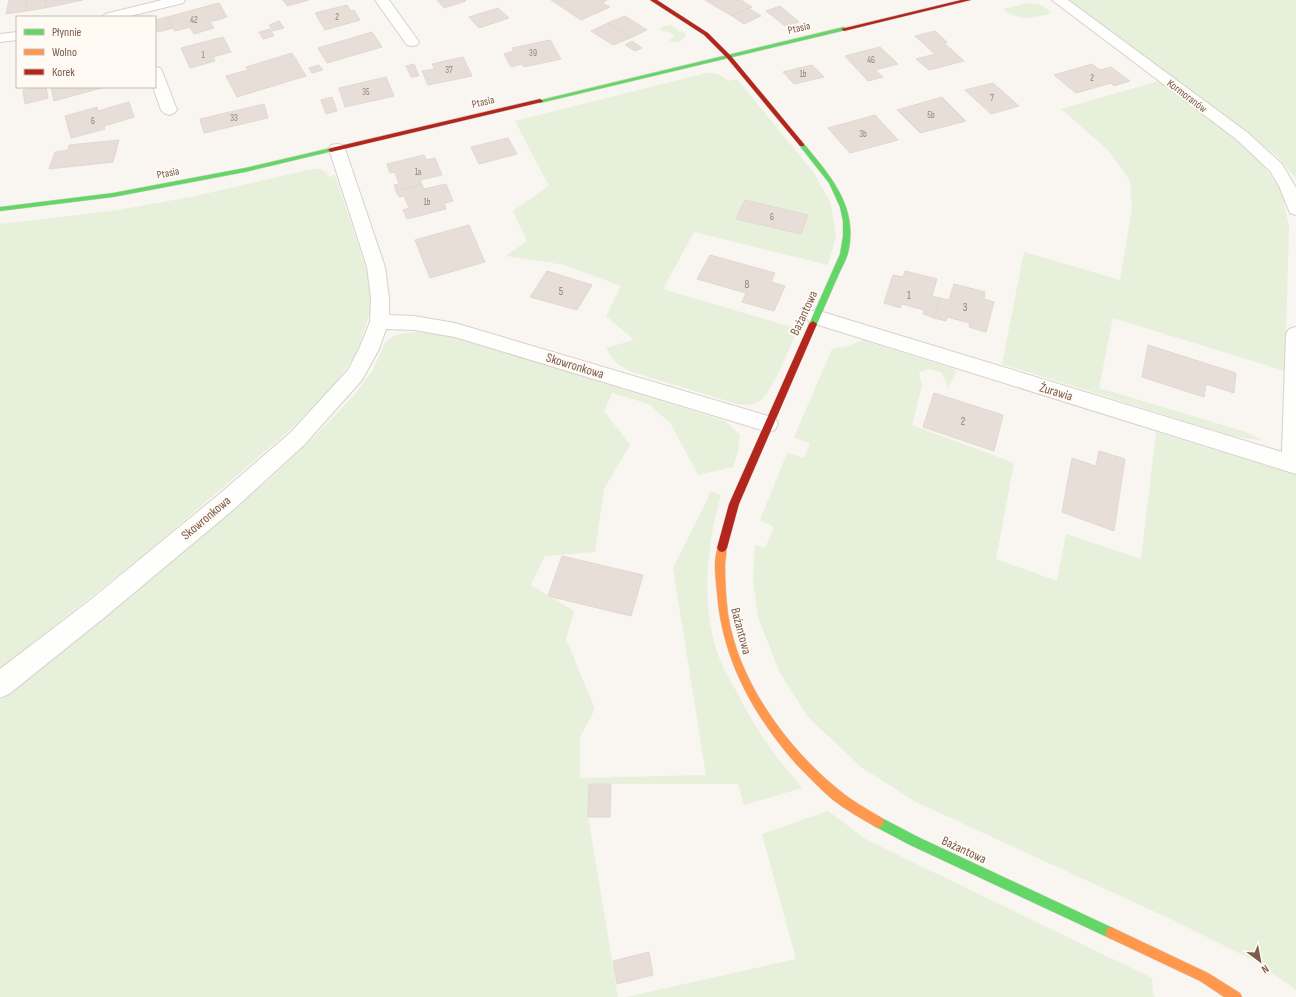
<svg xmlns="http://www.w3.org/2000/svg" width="1296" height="997" viewBox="0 0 1296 997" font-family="'Sofia Sans Condensed',sans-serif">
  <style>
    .green { fill: #e7f0db }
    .building { fill: #e6ded7; stroke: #e2d8d2 }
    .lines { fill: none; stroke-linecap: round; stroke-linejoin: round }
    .street-casing { stroke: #d7d1cb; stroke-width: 2 }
    .fast-casing { stroke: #d9d2cb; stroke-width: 1 }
    .slow-casing { stroke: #d9d2cb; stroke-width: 1 }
    .jam-casing { stroke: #d9d2cb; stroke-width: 1 }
    .street { fill: #fefefd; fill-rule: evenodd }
    .fast { fill: #63d668; fill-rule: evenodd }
    .slow { fill: #ff974d; fill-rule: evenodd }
    .jam { fill: #b3261e; fill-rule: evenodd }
    .labels { text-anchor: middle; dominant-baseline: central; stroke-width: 4; stroke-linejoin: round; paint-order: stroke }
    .far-number-label { font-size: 9px; fill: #977e72 }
    .far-street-label { font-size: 11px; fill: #7a5c4d; stroke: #fffaf3 }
    .number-label { font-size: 11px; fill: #977e72 }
    .street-label { font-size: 13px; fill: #7a5c4d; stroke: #fffaf3 }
  </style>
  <rect width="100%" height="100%" fill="#f9f5f0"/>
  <!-- green -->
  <g class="green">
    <path d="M1069 0H1296V179L1278 157 1254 137Z"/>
    <path d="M1028 3 1041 5 1052 13C1034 18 1019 22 1003 9Z"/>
    <path d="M671 25 679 31 685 32 684 35 686 36C682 41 676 44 670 41L669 40 674 36 672 33 660 30 661 27Z"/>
    <path d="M706 73C716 73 721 74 728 81L737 79 814 173 831 204 836 237 828 265 694 232 663 289 798 329C791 344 772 392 761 400 753 406 745 405 737 404L629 371 615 362 606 348 634 340 606 316 621 286 565 265 506 256 527 241 513 211 549 186 515 121Z"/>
    <path d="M1159 81 1231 135 1258 159 1281 190 1289 226 1285 371 1113 318 1099 388 1243 431 1264 441 1233 436 1002 364 1024 252 1120 280 1132 209 1130 181 1109 151 1061 109Z"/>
    <path d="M320 169 327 173 328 177 335 175 368 275 371 310 355 356 330 390 284 435 146 553 0 669V224L112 211 196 196 308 170Z"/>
    <path d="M414 332 447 335 725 421 740 435 738 452 733 467 698 475 671 424 649 404 612 393 604 411 630 445 604 489 595 552 545 556 531 585 574 611 566 639 595 709 580 737V778L706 775 673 568 709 496 708 494 712 492 721 495C706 548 700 607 720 660 723 669 729 678 734 687 744 706 754 725 766 742 777 758 790 773 802 788L744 805 738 784H589L588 817 618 997H0V701L269 480 324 427 356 393 373 370 385 343 395 335Z"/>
    <path d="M862 340 957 370 948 388 942 373 929 369 919 372 922 385 912 425 1014 463 996 559 1057 581 1066 534 1141 559 1156 432 1296 475V990L1257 962 1177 922 916 802 861 767 808 717 779 671 758 617 753 579 755 545 765 548 774 527 760 520 787 453 804 458 810 444 794 437 832 349 848 346Z"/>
    <path d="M828 811 867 840 1152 978 1153 993 1155 997H626L796 959 762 834Z"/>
  </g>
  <!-- building -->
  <g class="building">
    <path d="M9 0H27L26 11 6 14Z"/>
    <path d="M27 0H46L45 8 26 11Z"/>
    <path d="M46 0H64V4L45 8Z"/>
    <path d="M64 0H83L64 4Z"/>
    <path d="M283 0H309L287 6Z"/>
    <path d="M437 0H465L466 1 444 8Z"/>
    <path d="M551 0H607L602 3 610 7 581 20Z"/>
    <path d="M705 0H741L752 7 732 16Z"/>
    <path d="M219 3 227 17 210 22 214 28 194 34 190 27 175 31 167 17Z"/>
    <path d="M347 5 351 11 354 10 360 20 325 30 315 13Z"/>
    <path d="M780 6 799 22 785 26 766 11Z"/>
    <path d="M498 8 509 18 479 28 469 17Z"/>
    <path d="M748 8 761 16 744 24 732 16Z"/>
    <path d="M625 16 647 30 630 38 608 23Z"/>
    <path d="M167 17 173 28 158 32 155 27V20Z"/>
    <path d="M279 21 284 28 273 31 269 25Z"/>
    <path d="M608 23 630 38 613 45 591 31Z"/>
    <path d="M270 29 274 36 263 39 259 32Z"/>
    <path d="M935 31 947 42 944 43 964 61 929 70 916 59 935 54 915 36Z"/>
    <path d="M372 32 382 47 327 63 318 48Z"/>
    <path d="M223 37 231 52 213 57 215 61 190 68 181 48Z"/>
    <path d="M550 40 561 59 524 67 522 64 511 67 504 54 514 51 512 48Z"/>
    <path d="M632 41 642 48 635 51 625 45Z"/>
    <path d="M880 47 898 64 875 70 883 77 868 81 845 56Z"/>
    <path d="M292 53 306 76 237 97 226 76 248 70 246 67Z"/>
    <path d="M463 57 472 76 428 85 422 71 435 69 432 64Z"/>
    <path d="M414 64 419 76 411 77 406 66Z"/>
    <path d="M1092 64 1100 70 1111 67 1130 81 1114 86 1111 83 1076 93 1054 75Z"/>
    <path d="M319 65 323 70 312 73 309 68Z"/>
    <path d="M812 65 824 77 794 84 783 72Z"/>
    <path d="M386 77 394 96 345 107 339 88Z"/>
    <path d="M993 83 1019 106 991 114 965 90Z"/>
    <path d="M35 87H46L48 98 25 104 23 90Z"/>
    <path d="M51 87H105L54 101Z"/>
    <path d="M332 97 337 111 326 114 321 100Z"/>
    <path d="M942 97 966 121 920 133 897 110Z"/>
    <path d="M129 102 134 117 104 126 105 129 71 138 65 116 97 107 98 111Z"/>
    <path d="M264 104 268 118 204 133 200 119Z"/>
    <path d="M875 115 898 140 850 153 828 128Z"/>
    <path d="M508 138 517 154 479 164 471 147Z"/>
    <path d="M119 140 113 162 49 169 55 152 68 150 69 145Z"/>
    <path d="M424 155 426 160 435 158 442 175 420 180 422 185 396 191 394 185 399 184 395 172 390 173 387 164Z"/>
    <path d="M446 184 453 201 444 203 446 209 407 219 403 210 409 208 404 196 399 197 396 191 422 185 424 189Z"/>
    <path d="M745 200 808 215 801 234 736 219Z"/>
    <path d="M469 225 485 262 430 278 415 240Z"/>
    <path d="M710 255 775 273 771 282 785 286 774 311 742 302 746 293 697 279Z"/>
    <path d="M547 271 592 285 577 310 530 297Z"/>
    <path d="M905 271 937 279 932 296 940 298 934 318 923 314 924 310 902 304 900 308 884 303 893 275 903 277Z"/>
    <path d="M954 284 985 292 984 299 994 302 986 332 969 327 970 323 947 317 946 321 934 318 940 298 949 300Z"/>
    <path d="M1148 345 1236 373 1234 393 1206 384 1204 397 1142 377Z"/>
    <path d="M934 393 1003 415 994 451 923 427Z"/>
    <path d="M1099 451 1125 459 1114 531 1062 512 1072 458 1096 466Z"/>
    <path d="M562 556 643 575 631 616 548 596Z"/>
    <path d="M589 784H611L610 817H588Z"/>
    <path d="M649 952 653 975 617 984 613 961Z"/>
  </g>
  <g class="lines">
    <!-- street casing -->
    <g class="street-casing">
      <g id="street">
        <path d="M162 0H185L183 3 126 17H103L105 14Z"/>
        <path d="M375 0H389L419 42 417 45 412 46 407 45Z"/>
        <path d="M1052 0H1068L1248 133 1282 164 1296 188V215L1290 213 1279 186 1270 171 1236 139Z"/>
        <path d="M17 32V40L0 42V34Z"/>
        <path d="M155 67 160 68 162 71 177 110 174 113 169 115 164 113 161 110 153 87H155Z"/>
        <path d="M337 144 343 145 345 149 385 267 389 298V315L414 316 455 323 768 416 775 418 778 424 775 430 768 432 455 337 414 330 386 329 379 349 362 380 304 445 233 510 105 617 9 694 0 698V669L89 601 217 496 290 433 348 370 359 349 370 322 371 298 367 267 329 149 331 145Z"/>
        <path d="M816 310 1282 452 1286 334 1289 329 1296 327V474L809 322 807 317 809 312Z"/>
      </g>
    </g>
    <!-- fast casing -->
    <g class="fast-casing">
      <g id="fast">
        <path d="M844 27 847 29 846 30 540 103 537 101Z"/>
        <path d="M802 143 804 144C831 176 859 208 848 253 846 261 841 269 838 276 831 292 824 308 817 324L813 327 809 324 840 254 843 236V221L840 207 829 183 799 145Z"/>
        <path d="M331 148 334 150 333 151 245 172 113 197 0 211V207L113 193 245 168Z"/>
        <path d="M878 816 918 837 1115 929 1117 933 1115 937 1111 939 1107 937 910 845 874 826 872 822 874 818Z"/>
      </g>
    </g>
    <!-- slow casing -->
    <g class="slow-casing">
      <g id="slow">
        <path d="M722 544 725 545C728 551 725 559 725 566 725 582 726 598 728 614 738 681 787 748 839 790 852 801 867 809 882 818L884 822 882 826 878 828 874 826C860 818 846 810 833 800 820 789 808 776 796 764 753 715 722 659 717 593 716 579 712 559 719 545Z"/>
        <path d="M1111 927 1208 973 1240 993 1242 997H1224L1200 981 1107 937 1105 933 1107 929Z"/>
      </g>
    </g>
    <!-- jam casing -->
    <g class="jam-casing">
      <g id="jam">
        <path d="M650 0H657L708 33 731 56 804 144V146H800L727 58 704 35Z"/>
        <path d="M961 0H971L844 31 841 29Z"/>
        <path d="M540 99 543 101 542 102 331 152 328 150 331 148Z"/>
        <path d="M813 321 817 324 739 504 727 548 725 551 722 552 719 551 717 548 729 504 809 324Z"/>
      </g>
    </g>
    <!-- street -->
    <use href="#street" class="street"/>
    <!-- fast -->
    <use href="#fast" class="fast"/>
    <!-- slow -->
    <use href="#slow" class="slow"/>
    <!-- jam -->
    <use href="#jam" class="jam"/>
  </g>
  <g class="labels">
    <!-- far-number labels -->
    <g class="far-number-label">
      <text x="337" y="17">2</text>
      <text x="194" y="20">42</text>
      <text x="533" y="53">39</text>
      <text x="203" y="55">1</text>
      <text x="871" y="60">46</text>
      <text x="449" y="70">37</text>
      <text x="803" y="74">1b</text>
      <text x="1092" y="78">2</text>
      <text x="366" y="92">35</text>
      <text x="992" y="98">7</text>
      <text x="931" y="115">5b</text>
      <text x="234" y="118">33</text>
      <text x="93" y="121">6</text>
      <text x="863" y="134">3b</text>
      <text x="418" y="172">1a</text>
      <text x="427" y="202">1b</text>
      <text x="772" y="217">6</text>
    </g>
    <!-- far-street labels -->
    <g class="far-street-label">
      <text transform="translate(799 28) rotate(-13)">Ptasia</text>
      <text transform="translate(1187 96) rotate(37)">Kormoranów</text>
      <text transform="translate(483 102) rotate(-13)">Ptasia</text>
      <text transform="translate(168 173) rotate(-11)">Ptasia</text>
    </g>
    <!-- number labels -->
    <g class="number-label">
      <text x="747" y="284">8</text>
      <text x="561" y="291">5</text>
      <text x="909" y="295">1</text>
      <text x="965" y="307">3</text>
      <text x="963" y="421">2</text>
    </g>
    <!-- street labels -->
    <g class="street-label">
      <text transform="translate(804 313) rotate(-65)">Bażantowa</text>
      <text transform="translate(575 366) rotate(17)">Skowronkowa</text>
      <text transform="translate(1056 392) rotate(17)">Żurawia</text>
      <text transform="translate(206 518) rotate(-40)">Skowronkowa</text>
      <text transform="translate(741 631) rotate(75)">Bażantowa</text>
      <text transform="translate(964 850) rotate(25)">Bażantowa</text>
    </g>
  </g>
  <!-- legend -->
  <rect x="16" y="16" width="140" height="72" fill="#fffaf3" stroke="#cabbb1"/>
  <rect x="24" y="29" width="20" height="6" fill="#63d668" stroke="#cabbb1"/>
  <text x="52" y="36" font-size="12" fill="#7a5c4d">Płynnie</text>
  <rect x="24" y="49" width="20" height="6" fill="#ff974d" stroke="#cabbb1"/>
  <text x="52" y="56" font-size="12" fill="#7a5c4d">Wolno</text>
  <rect x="24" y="69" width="20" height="6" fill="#b3261e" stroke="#cabbb1"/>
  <text x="52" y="76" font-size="12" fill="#7a5c4d">Korek</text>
  <!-- north arrow -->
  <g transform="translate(1260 961) rotate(148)" stroke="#fffaf3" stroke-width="3" paint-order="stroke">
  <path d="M0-3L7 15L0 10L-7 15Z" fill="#7a5c4d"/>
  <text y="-6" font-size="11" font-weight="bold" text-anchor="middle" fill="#7a5c4d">N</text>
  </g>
</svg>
